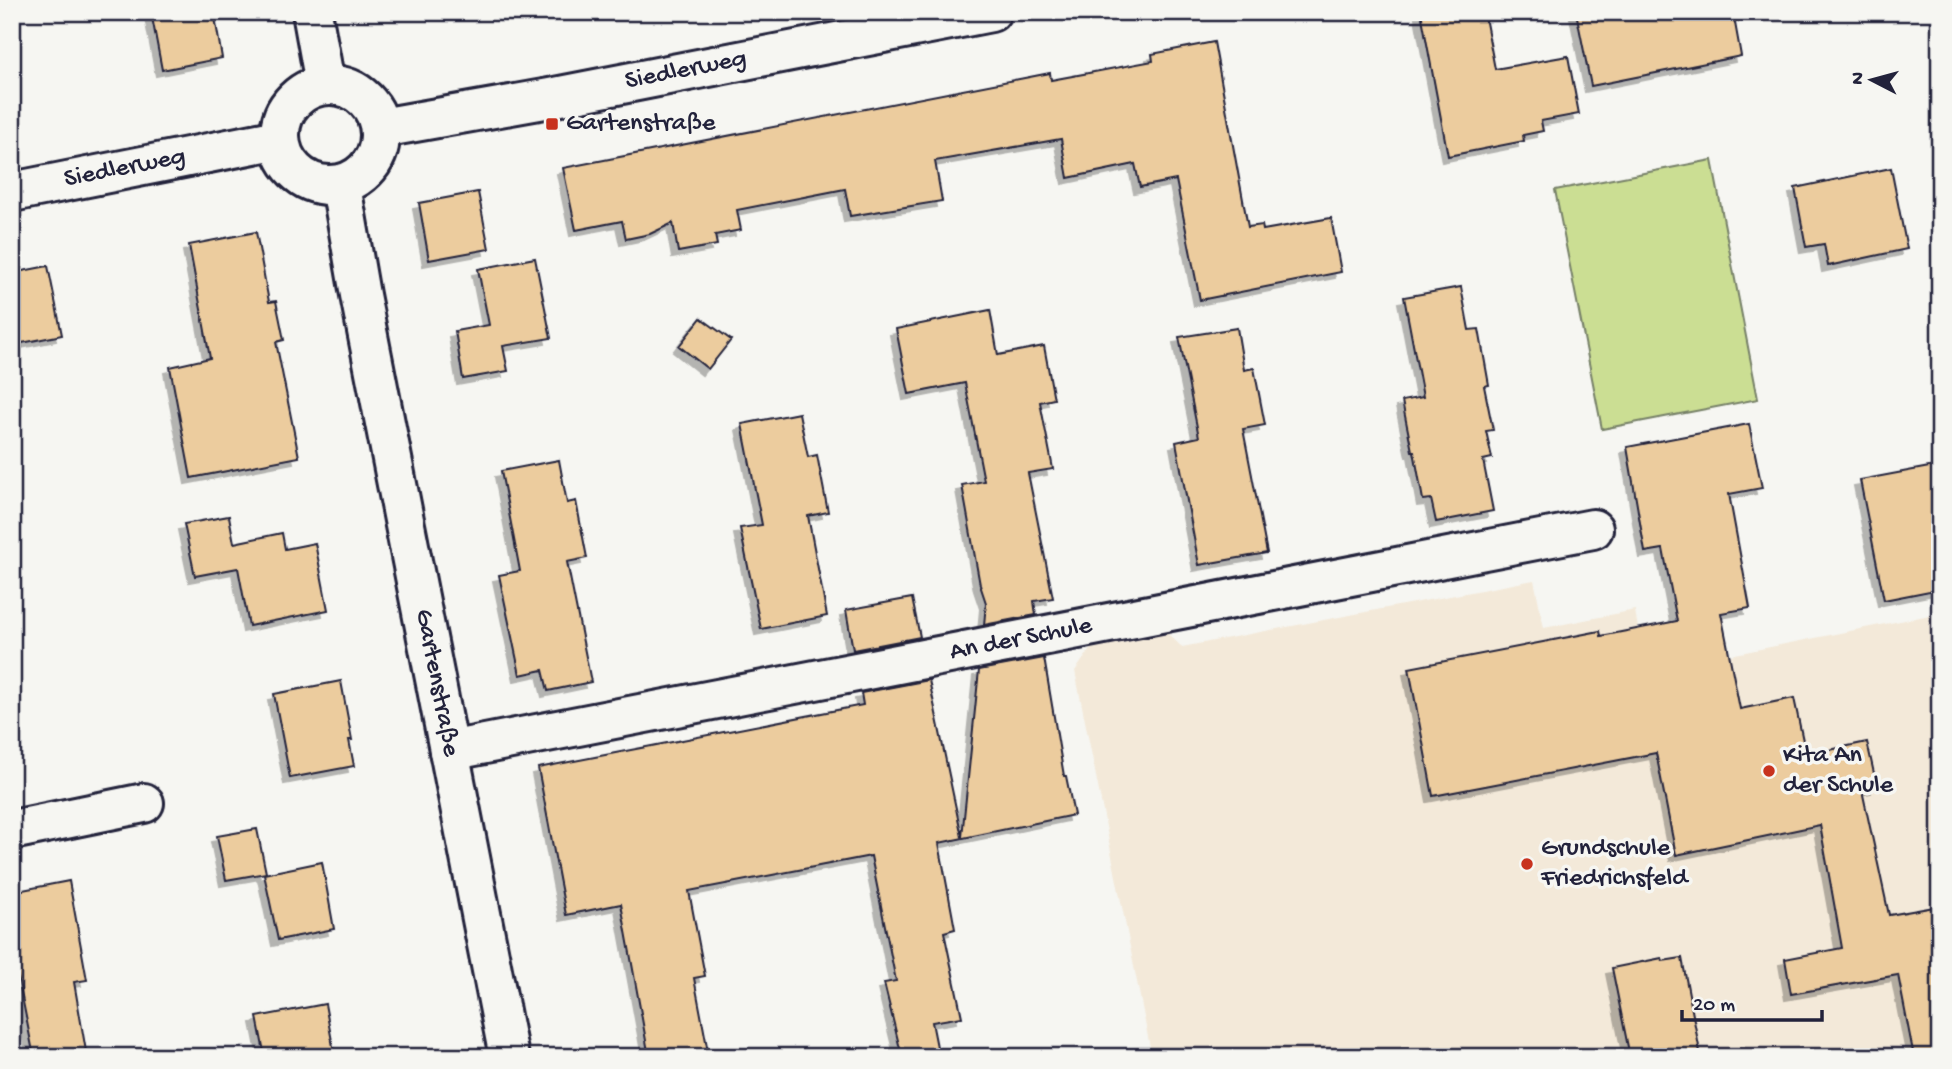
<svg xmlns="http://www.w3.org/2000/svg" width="1952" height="1069" viewBox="0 0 1952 1069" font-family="'Gochi Hand',sans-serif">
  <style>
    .built { fill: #f3e9d9 }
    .green { fill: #cbde93; stroke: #768067; stroke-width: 2 }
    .building { fill: #eccc9e; stroke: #22223b; stroke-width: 2; filter: url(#shadow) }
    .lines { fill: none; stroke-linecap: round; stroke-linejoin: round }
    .minor-casing { stroke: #22223b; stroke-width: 44 }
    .minor { stroke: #f6f6f2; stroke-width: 38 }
    .poi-dot { fill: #c8321e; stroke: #f6f6f2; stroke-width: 2.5 }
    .labels { text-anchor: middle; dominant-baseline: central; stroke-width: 7; stroke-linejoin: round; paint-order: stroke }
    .street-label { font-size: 26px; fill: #22223b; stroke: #f6f6f2 }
    .poi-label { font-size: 26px; fill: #22223b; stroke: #f6f6f2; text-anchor: start }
  </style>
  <defs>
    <filter id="shadow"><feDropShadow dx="-6" dy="6" stdDeviation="0" flood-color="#0004"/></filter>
  </defs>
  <rect width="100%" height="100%" fill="#f6f6f2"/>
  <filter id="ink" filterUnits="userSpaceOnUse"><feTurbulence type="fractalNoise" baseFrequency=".0143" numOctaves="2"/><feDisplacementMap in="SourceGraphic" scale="14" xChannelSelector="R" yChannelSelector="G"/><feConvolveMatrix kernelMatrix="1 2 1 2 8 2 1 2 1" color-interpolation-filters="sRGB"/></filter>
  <g filter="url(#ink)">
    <!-- built -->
    <path class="built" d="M1534 580 1544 628 1635 610 1645 672 1940 613V1057H1152L1075 671 1094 644 1167 633 1182 647Z"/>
    <!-- green -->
    <path class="green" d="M1712 160 1758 399 1602 429 1555 190Z"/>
    <!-- building -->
    <g class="building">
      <path d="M151 12H214L222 58 162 70Z"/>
      <path d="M1421 12H1484L1495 69 1568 56 1579 114 1541 121 1543 131 1523 135 1524 141 1448 156Z"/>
      <path d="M1576 12H1733L1741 56 1591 86Z"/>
      <path d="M1214 42 1248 227 1262 225 1263 230 1331 218 1341 272 1200 300 1176 180 1140 187 1135 164 1068 178 1061 139 935 161 942 201 850 216 845 189 737 210 741 230 715 235 717 245 678 252 673 223 650 234 626 239 622 221 576 230 563 168 1050 73 1051 80 1153 61 1152 54Z"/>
      <path d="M1891 168 1907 249 1828 266 1824 244 1806 247 1795 188Z"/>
      <path d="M478 192 489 249 429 260 419 203Z"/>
      <path d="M256 232 269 302 276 301 284 340 276 342 299 457 191 478 170 367 210 358 189 245Z"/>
      <path d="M535 258 551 338 503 346 508 371 463 379 455 331 489 325 478 269Z"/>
      <path d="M48 266 62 335 12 345V273Z"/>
      <path d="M1461 287 1469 330 1479 329 1489 385 1484 386 1493 430 1486 431 1492 458 1483 460 1493 511 1436 522 1431 499 1423 500 1414 451H1412L1402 401 1423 397 1404 297Z"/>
      <path d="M990 310 998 355 1044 346 1054 399 1040 402 1053 469 1028 473 1053 598 1034 601 1036 615 984 625 986 603 980 585 962 485 984 481 965 383 909 394 896 329Z"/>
      <path d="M701 318 731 340 708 369 679 346Z"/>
      <path d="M1237 328 1244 370 1254 368 1265 425 1243 429 1267 553 1199 565 1176 442 1199 437 1179 337Z"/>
      <path d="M799 413 808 457 817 455 828 512 808 516 827 616 761 629 740 528 762 525 742 424Z"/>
      <path d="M1749 424 1762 488 1729 494 1750 608 1721 613 1740 709 1794 698 1806 755 1867 742 1877 787 1862 790 1889 915 1940 906V1057H1914L1898 975 1791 994 1785 959 1842 948 1820 825 1676 855 1656 753 1433 796 1409 668 1600 631 1601 636 1677 621 1663 549 1645 552 1627 447Z"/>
      <path d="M559 460 567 503 576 501 587 558 567 562 591 682 548 691 543 670 520 675 499 575 520 571 501 471Z"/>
      <path d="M1940 465V589L1884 600 1860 480Z"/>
      <path d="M229 516 234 543 282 533 285 549 315 543 328 610 249 626 238 568 195 576 184 524Z"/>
      <path d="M912 598 920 637 853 650 846 610Z"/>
      <path d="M1044 658 1064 776H1066L1074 815 939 843 955 929 944 932 962 1017 932 1022 939 1057H902L884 983 896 981 871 856 689 891 705 976 694 978 709 1057H649L621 904 566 915 538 768 863 705 861 693 929 680 962 837 979 670Z"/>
      <path d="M341 681 352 740H349L354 766 290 778 274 694Z"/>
      <path d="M257 829 266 873 226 880 217 836Z"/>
      <path d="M322 862 334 929 278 940 264 874Z"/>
      <path d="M69 881 87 980 74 982 87 1057H34L12 947V892Z"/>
      <path d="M1662 958 1663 961 1682 958 1701 1057H1630L1612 968Z"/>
      <path d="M325 1004 335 1057H265L257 1017Z"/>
    </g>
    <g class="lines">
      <!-- minor casing -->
      <g class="minor-casing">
        <g id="minor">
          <path d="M312 12 325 84"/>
          <circle cx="330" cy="135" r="50"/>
          <path d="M381 128 550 98 991 12"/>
          <path d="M341 186 360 295 509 1057"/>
          <path d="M12 192 279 139"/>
          <path d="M449 751 1593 529"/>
          <path d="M12 830 144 803"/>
        </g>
      </g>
      <!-- minor -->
      <use href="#minor" class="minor"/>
    </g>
  </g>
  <!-- markers -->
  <g class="poi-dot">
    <rect x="545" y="117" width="14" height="14" rx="3.5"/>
    <circle cx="1769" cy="771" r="7"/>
    <circle cx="1527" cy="864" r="7"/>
  </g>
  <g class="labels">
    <!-- street labels -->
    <g class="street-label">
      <text transform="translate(686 71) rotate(-11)">Siedlerweg</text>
      <text transform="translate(125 169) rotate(-11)">Siedlerweg</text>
      <text transform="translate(1021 640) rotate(-11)">An der Schule</text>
      <text transform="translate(436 683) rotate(79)">Gartenstraße</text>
    </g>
    <!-- poi labels -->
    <g class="poi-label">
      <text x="566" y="124">Gartenstraße</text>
      <text x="1783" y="756">Kita An<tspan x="1783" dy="30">der Schule</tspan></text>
      <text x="1541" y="849">Grundschule<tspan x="1541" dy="30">Friedrichsfeld</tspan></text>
    </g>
  </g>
  <!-- margin -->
  <rect width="1952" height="1069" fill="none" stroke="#f6f6f2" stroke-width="42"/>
  <rect x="21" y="21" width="1910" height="1027" fill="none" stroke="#22223b" stroke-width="2.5" filter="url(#ink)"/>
  <!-- north arrow -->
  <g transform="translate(1872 80) rotate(276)" stroke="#f6f6f2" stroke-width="5" paint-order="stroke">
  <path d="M0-5L12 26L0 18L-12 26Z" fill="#22223b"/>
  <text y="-10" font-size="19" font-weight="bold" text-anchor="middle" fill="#22223b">N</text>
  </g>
  <!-- scale -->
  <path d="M1682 1010v10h140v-10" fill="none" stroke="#22223b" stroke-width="3.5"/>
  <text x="1693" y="1010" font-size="21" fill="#22223b" stroke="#f6f6f2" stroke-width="5" paint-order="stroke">20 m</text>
</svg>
